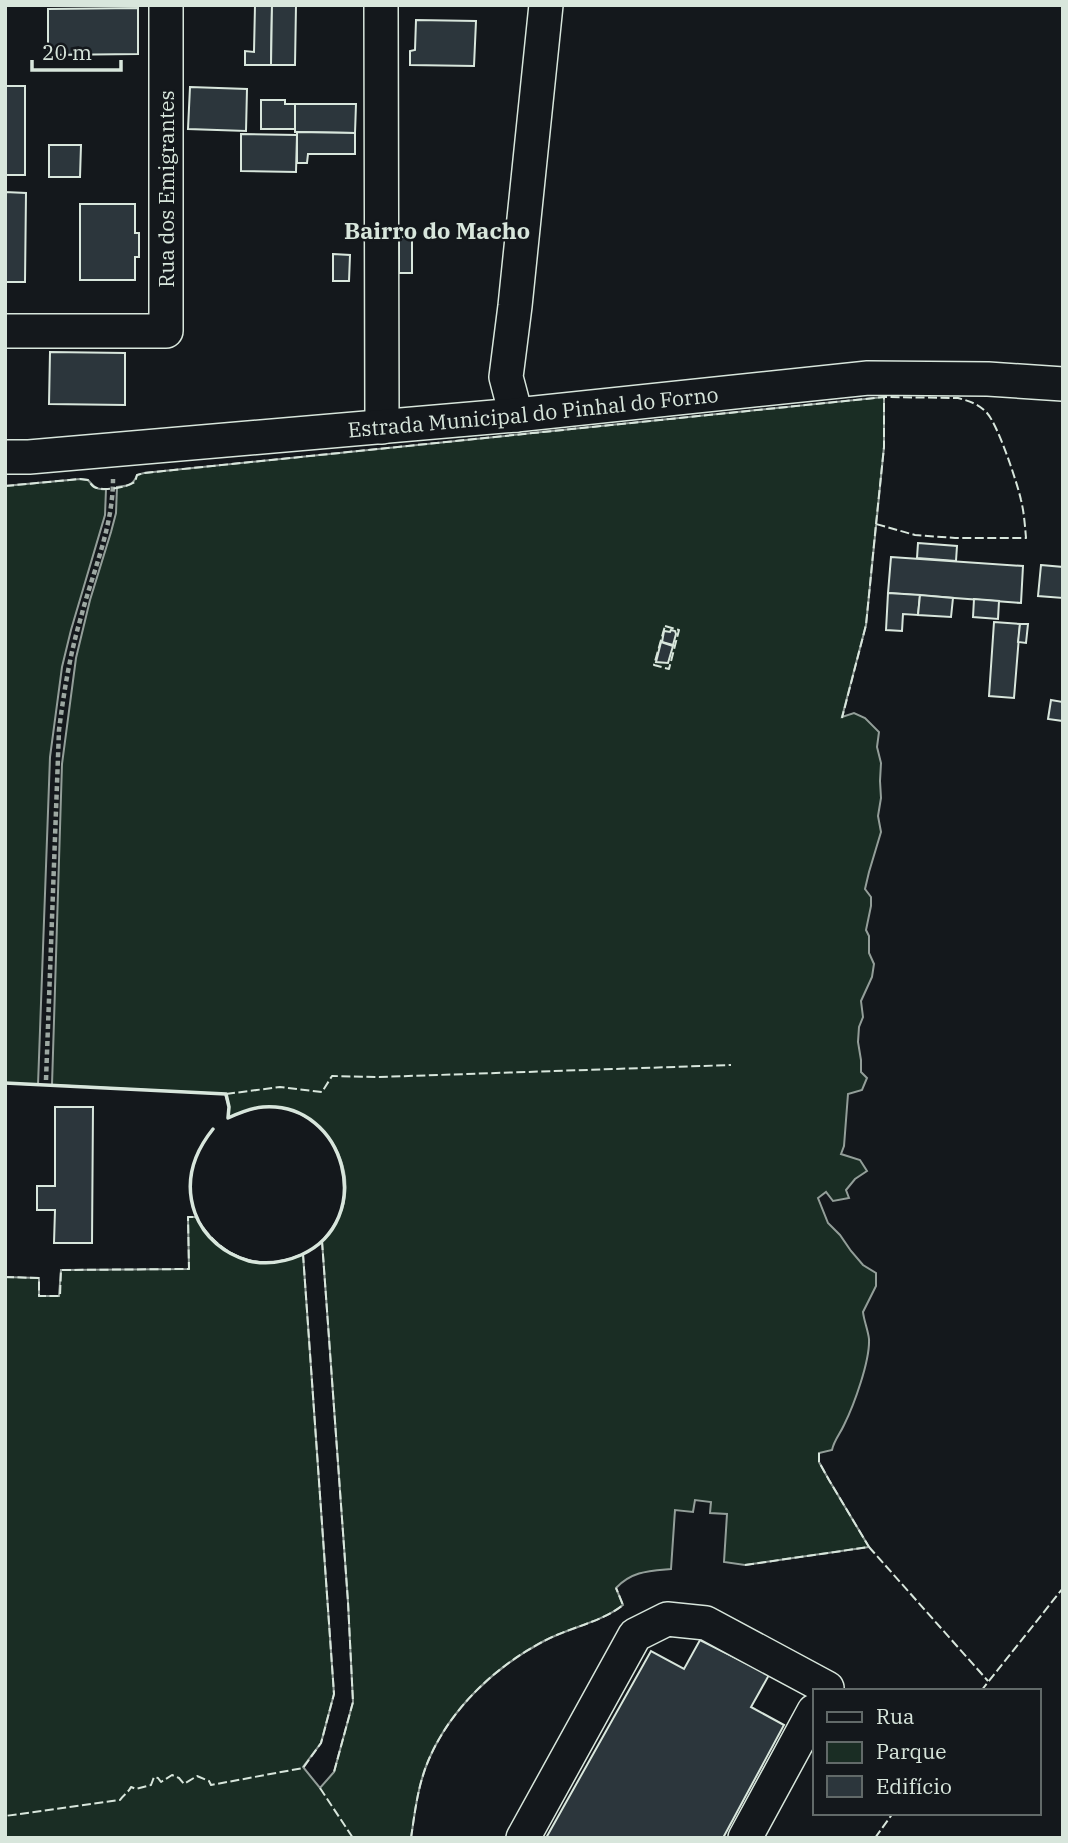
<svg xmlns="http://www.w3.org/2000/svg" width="1068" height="1843" viewBox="0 0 1068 1843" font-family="'IBM Plex Serif',serif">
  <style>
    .green { fill: #1a2d24; stroke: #939e99; stroke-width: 2 }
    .building { fill: #2c363c; stroke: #d8e6dc; stroke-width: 2 }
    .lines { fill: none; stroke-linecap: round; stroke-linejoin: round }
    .minor-casing { stroke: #d8e6dc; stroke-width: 36 }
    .path { stroke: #9da8a2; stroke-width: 4.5; stroke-dasharray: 5 3.5; stroke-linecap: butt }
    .minor { stroke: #14181c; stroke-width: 33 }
    .fence { stroke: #d8e6dc; stroke-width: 2; stroke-dasharray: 9 3.5; stroke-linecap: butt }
    .wall { stroke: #d8e6dc; stroke-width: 3.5 }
    .labels { text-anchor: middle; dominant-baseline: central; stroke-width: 5; stroke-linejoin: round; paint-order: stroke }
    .street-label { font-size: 21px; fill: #d8e6dc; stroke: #14181c }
    .neighbourhood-label { font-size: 23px; font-weight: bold; fill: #d8e6dc; stroke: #14181c }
  </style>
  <rect width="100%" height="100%" fill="#14181c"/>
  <!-- green -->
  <g class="green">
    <path d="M884 397V447L866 625 842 717 854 713 865 718 879 732 877 747 881 763 880 781 881 798 878 816 881 832 869 872 865 889 871 897V906L866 930 869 936V953L874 964 872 977 861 1001 863 1017 859 1027 858 1042 861 1060V1072L867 1078 862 1090 848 1094 844 1146 841 1154 860 1160 867 1171 855 1179 846 1190 849 1198 833 1201 826 1192 818 1198 828 1223 840 1235 851 1251 863 1265 876 1273V1286L863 1312C864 1321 868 1330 869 1339 870 1361 854 1405 844 1425 840 1434 834 1440 832 1450L819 1453V1462L829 1480 869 1547 745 1565 724 1562 727 1514 710 1513 711 1502 695 1500 693 1512 675 1510 671 1569C649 1571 632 1571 616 1588L623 1605C600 1623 570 1627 544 1641 496 1666 451 1708 429 1759 418 1784 415 1811 411 1838H5V1277L39 1278V1296H59L61 1270 189 1269 188 1217H196C220 1257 258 1274 303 1254L334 1694 321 1743 303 1767 320 1788 334 1772 353 1702 348 1602 322 1241C330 1231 338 1221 342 1209 358 1159 317 1103 264 1107 251 1108 239 1113 228 1118L229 1107 225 1094 52 1085 62 764 76 658 90 600 111 532 116 513 117 487C127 486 133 486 137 475L144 473Z"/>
    <path d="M80 479 88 480C94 487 96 490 106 489L105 515 71 630 62 667 50 757 38 1085 5 1083V486Z"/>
  </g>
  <!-- building -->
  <g class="building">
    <path d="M255 5H272L271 65H245V51L254 52Z"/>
    <path d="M272 5H296L295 65H271Z"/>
    <path d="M138 8V54L48 55V9Z"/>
    <path d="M416 20 476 21 474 66 410 65V51L415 50Z"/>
    <rect x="5" y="86" width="20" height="89"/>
    <path d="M190 87 247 89 246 131 188 129Z"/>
    <path d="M261 100H285V104H295V129H261Z"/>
    <path d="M295 104H356L355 133 295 132Z"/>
    <path d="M297 132 355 133V154H308L307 163H297Z"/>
    <path d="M241 134 297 135 296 172 241 171Z"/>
    <path d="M49 145H81L80 177H49Z"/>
    <path d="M5 192 26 193 25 282H5Z"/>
    <path d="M80 204H135V233H139V257H135V280H80Z"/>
    <rect x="399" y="237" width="13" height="36"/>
    <path d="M333 254 350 255 349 281H333Z"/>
    <path d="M50 352 125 353V405L49 404Z"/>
    <path d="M918 543 957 546 956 561 917 558Z"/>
    <path d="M891 557 1023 566 1021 603 888 593Z"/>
    <path d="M1041 565 1063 567V598L1038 596Z"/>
    <path d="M888 593 920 595 918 615 903 614 902 631 886 630Z"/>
    <path d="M920 595 953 598 951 617 918 615Z"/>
    <path d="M974 599 999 601 998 619 973 617Z"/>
    <path d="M994 622 1020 624 1014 698 989 696Z"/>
    <path d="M1020 624H1028L1026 643 1018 642Z"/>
    <path d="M671 630 675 631 676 634 673 645 662 642 664 631 670 632Z"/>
    <path d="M661 642 673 646 668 663 656 662Z"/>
    <path d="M1051 700 1063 702V721L1048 719Z"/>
    <path d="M55 1107H93L92 1243H54L55 1210H37V1186H55Z"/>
    <path d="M700 1640 769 1675 751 1707 784 1725 723 1838H546L651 1651 684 1669Z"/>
  </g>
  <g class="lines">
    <!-- minor casing -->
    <g class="minor-casing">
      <g id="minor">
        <path d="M381 5 382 427"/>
        <path d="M5 331H166V5"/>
        <path d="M516 415 506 377 515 306 546 5"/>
        <path id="s1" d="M5 457H29L516 415 868 378 988 379 1063 384"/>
        <path d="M523 1838 635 1635 667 1619 706 1623 827 1688 825 1691"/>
        <path d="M745 1838 814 1711"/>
      </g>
    </g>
    <!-- path -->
    <path class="path" d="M46 1080 59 730C64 691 70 654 81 617 93 571 113 527 113 479"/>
    <!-- minor -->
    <use href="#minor" class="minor"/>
    <!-- fence -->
    <g class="fence">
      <path d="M5 486 80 479 88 480C92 485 92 487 97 488 107 491 127 487 135 482L137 475 144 473 884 397 958 398C969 401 979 404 987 413 998 425 1017 482 1021 500 1024 512 1025 526 1026 538H955L915 535 876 524 866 625 842 718"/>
      <path d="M876 524 884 447V397"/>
      <path d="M665 626 679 630 669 669 654 665Z"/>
      <path d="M226 1094 280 1087 322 1092 332 1076 379 1077 731 1065"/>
      <path d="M322 1241 348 1602 353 1702 334 1772"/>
      <path d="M5 1277 39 1278V1296H60L61 1270 189 1269 188 1217H196C220 1257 258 1274 303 1254L334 1694 321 1743 303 1768 211 1785 209 1781 197 1776 184 1784 179 1778 172 1775 161 1782 158 1778 154 1777 151 1785 136 1789 131 1787C128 1793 123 1795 120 1800L5 1816"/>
      <path d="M819 1453V1462L829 1480 869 1547"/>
      <path d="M745 1565 869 1547 988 1681"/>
      <path d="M981 1691 1063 1588"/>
      <path d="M320 1788 353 1838"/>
      <path d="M411 1838C415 1811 418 1784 429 1759 451 1708 496 1666 544 1641 570 1627 600 1623 623 1605L616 1588"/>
      <path d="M875 1838 893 1813"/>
    </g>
    <!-- wall -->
    <path class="wall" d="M5 1083 226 1094 229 1107 228 1118C239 1113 251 1108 263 1107 346 1101 377 1221 301 1255 285 1262 267 1265 249 1261 225 1254 204 1238 195 1213 184 1182 193 1154 213 1129"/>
  </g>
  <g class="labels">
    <!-- street labels -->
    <g class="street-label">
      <text transform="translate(166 189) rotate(-90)">Rua dos Emigrantes</text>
      <text stroke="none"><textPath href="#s1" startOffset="530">Estrada Municipal do Pinhal do Forno</textPath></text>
    </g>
    <!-- neighbourhood labels -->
    <g class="neighbourhood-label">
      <text x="437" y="230">Bairro do Macho</text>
    </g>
  </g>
  <!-- border -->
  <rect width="1068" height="1843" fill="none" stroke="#d8e6dc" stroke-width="14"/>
  <!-- legend -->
  <rect x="813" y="1689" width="228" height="126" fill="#14181c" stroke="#626a69" stroke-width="2"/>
  <rect x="827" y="1712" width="35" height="10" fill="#14181c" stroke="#626a69" stroke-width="2"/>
  <text x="876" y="1724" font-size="21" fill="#d8e6dc">Rua</text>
  <rect x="827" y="1742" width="35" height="21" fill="#1a2d24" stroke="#626a69" stroke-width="2"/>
  <text x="876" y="1759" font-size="21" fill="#d8e6dc">Parque</text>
  <rect x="827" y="1776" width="35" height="21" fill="#2c363c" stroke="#626a69" stroke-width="2"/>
  <text x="876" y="1794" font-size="21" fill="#d8e6dc">Edifício</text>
  <!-- scale -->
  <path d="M32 60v10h89v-10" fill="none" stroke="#d8e6dc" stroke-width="3.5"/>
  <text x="42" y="60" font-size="21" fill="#d8e6dc" stroke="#14181c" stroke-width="5" paint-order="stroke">20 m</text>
</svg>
